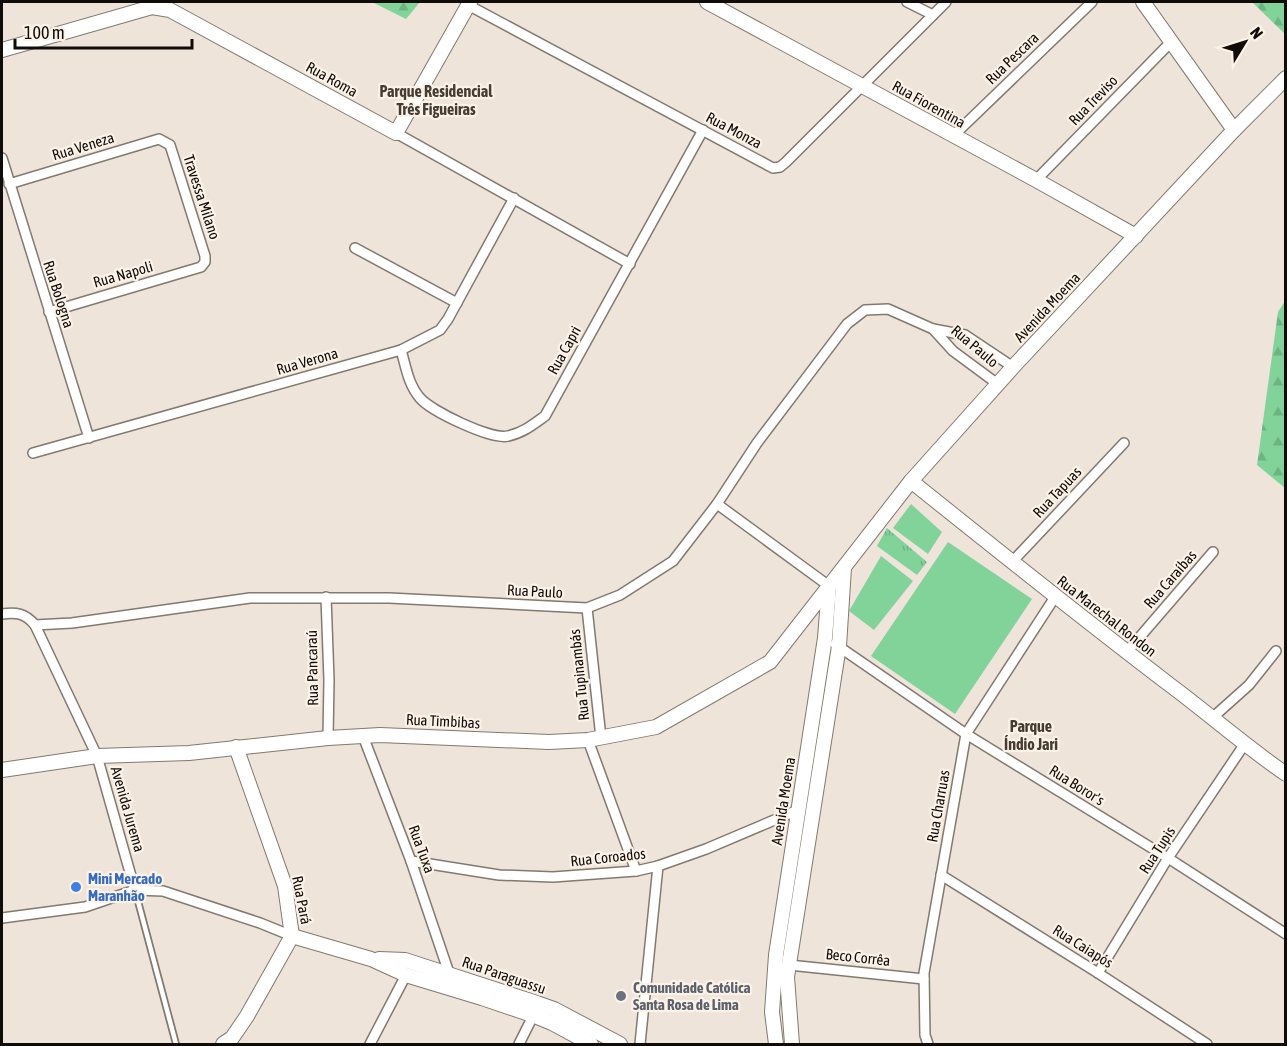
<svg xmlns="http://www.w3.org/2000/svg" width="1287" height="1046" viewBox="0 0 1287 1046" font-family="'Asap Condensed',sans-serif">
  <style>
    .forest { fill: url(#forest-firs) }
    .park { fill: url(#park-tufts) }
    .pitch { fill: #81d39a }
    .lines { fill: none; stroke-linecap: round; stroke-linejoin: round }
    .lane-casing { stroke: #82796f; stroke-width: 8 }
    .street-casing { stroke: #82796f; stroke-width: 12 }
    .secondary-casing { stroke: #82796f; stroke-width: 16 }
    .lane { stroke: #fff; stroke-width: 4.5 }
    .street { stroke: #fff; stroke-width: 9 }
    .secondary { stroke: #fff; stroke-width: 14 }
    .shop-dot { fill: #3f7fe0; stroke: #fcf2e7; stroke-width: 2 }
    .worship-dot { fill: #6b7280; stroke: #fcf2e7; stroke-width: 2 }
    .labels { text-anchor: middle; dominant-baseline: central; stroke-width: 4.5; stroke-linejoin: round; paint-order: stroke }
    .street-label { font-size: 15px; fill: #0f0c09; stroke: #fcf2e7 }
    .shop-label { font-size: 15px; font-weight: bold; fill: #366cbe; stroke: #fcf2e7; text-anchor: start }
    .worship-label { font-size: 15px; font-weight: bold; fill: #5b616d; stroke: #fcf2e7; text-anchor: start }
    .neighbourhood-label { font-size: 16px; font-weight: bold; fill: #453d34; stroke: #fcf2e7 }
  </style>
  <defs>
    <pattern id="forest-firs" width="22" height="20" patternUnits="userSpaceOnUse" patternTransform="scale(1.5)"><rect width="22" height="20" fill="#81d39a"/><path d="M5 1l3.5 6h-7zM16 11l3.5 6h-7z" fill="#6eb483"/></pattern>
    <pattern id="park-tufts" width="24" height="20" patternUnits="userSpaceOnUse" patternTransform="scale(1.5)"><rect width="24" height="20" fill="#81d39a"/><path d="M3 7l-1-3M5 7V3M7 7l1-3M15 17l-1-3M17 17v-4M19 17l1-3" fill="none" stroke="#6eb483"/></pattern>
  </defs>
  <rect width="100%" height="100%" fill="#eee4da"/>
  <!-- forest -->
  <g class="forest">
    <path d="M372 2H420L406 19Z"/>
    <path d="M1252 2H1285V34Z"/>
    <path d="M1285 301V488L1257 465 1278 312Z"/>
  </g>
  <!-- park -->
  <path class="park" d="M887 528 927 562 917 575 877 546Z"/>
  <!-- pitch -->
  <g class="pitch">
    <path d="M911 504 942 532 928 554 893 528Z"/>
    <path d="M948 542 1032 599 955 714 871 656Z"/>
    <path d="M881 556 913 581 874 630 849 611Z"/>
  </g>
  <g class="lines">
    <!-- lane casing -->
    <g class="lane-casing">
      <path id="lane" d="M135 890 176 1044"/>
    </g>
    <!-- street casing -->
    <g class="street-casing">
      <g id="street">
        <path d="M907 2 933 15"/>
        <path d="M468 5 773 168 780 167 786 162 946 2"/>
        <path d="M396 133 630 264"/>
        <path d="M953 136 1092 2"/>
        <path d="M2 158 89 438"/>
        <path d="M1036 180 1171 42"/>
        <path d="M9 184 159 139 170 145 205 256V262L201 267 49 312"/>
        <path d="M355 248 457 303"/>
        <path d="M933 329 965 335 1013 367"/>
        <path d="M401 350C406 367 408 384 420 398 431 411 491 440 508 436 523 433 534 424 545 416L703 130"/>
        <path d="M33 453 401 350 440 330 448 319 514 198"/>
        <path d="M717 504 829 586"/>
        <path d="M1012 562 1124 443"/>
        <path d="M326 597 329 680 328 738"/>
        <path d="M587 608 601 738"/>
        <path d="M2 614C16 612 25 613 35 625L72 623 250 598H389L587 608 620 595 673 561 717 504 757 443 847 324 865 310 888 309 933 329 953 351 999 385"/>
        <path d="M35 625 97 756 135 890"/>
        <path d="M835 644 966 734 1168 858 1286 934"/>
        <path d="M1126 653 1213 552"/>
        <path d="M1211 719 1249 685 1276 651"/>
        <path d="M363 736 411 861 449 973"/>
        <path d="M588 740 636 871"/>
        <path d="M411 861 499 875 553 877 636 871 658 866 706 849 798 810"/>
        <path d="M941 875 1098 973 1207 1044"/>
        <path d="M2 918 85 907 135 890 163 891 260 923 292 936"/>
        <path d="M789 965 924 979"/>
        <path d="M1098 973 1168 858 1244 745"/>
        <path d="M370 1044 406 975"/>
        <path d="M519 1044 535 1012"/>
        <path d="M640 1044 658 866"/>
        <path d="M928 1044 925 1035 924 973 966 734 1055 597"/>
      </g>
    </g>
    <!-- secondary casing -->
    <g class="secondary-casing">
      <g id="secondary">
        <path d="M707 2 1036 180 1136 236"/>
        <path d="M1143 2 1234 130"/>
        <path d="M2 50 152 7 170 10 396 133 470 2"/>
        <path d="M911 481C997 550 1082 618 1170 685 1209 714 1245 746 1286 774"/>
        <path d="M2 770 97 756 189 753 328 738 380 735 549 742 588 740 656 727 770 662 911 481 1013 367 1234 130 1286 78"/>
        <path d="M292 936 371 959 406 975 482 998 535 1016 552 1023 591 1044"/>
        <path d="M379 959 405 960 537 1003 554 1009 620 1044"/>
        <path d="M223 1044 232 1038 247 1016 292 936 285 886 236 747"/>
        <path d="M776 1044 772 1012 776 955 825 638 829 586"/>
        <path d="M792 1044 787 977 839 646 844 568"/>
      </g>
    </g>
    <!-- lane -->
    <use href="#lane" class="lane"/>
    <!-- street -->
    <use href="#street" class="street"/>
    <!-- secondary -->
    <use href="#secondary" class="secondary"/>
  </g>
  <!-- markers -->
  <circle class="shop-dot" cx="76" cy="887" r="6"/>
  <circle class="worship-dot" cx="621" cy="996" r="6"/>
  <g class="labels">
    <!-- street labels -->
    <g class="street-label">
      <text transform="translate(1012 58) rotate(-44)">Rua Pescara</text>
      <text transform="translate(332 79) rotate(29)">Rua Roma</text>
      <text transform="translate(1093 100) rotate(-46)">Rua Treviso</text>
      <text transform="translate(929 104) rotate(29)">Rua Fiorentina</text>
      <text transform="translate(734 130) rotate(28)">Rua Monza</text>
      <text transform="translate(83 146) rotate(-17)">Rua Veneza</text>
      <text transform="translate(202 197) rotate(72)">Travessa Milano</text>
      <text transform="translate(123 274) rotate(-16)">Rua Napoli</text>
      <text transform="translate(59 294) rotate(72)">Rua Bologna</text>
      <text transform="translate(1047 307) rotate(-47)">Avenida Moema</text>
      <text transform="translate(975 346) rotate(40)">Rua Paulo</text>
      <text transform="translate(564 350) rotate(-61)">Rua Capri</text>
      <text transform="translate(307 361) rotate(-16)">Rua Verona</text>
      <text transform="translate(1057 492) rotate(-47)">Rua Tapuas</text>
      <text transform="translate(1170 579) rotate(-49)">Rua Caraíbas</text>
      <text transform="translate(535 591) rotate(3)">Rua Paulo</text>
      <text transform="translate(1107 616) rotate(38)">Rua Marechal Rondon</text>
      <text transform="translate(312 668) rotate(-91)">Rua Pancaraú</text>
      <text transform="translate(579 675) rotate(-96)">Rua Tupinambás</text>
      <text transform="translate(443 721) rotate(3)">Rua Timbibas</text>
      <text transform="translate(1077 785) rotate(32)">Rua Boror's</text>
      <text transform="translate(783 801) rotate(-81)">Avenida Moema</text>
      <text transform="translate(938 806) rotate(-80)">Rua Charruas</text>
      <text transform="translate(128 809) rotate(74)">Avenida Jurema</text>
      <text transform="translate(422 849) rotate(70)">Rua Tuxa</text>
      <text transform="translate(1157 850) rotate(-57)">Rua Tupis</text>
      <text transform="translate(608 857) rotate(-6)">Rua Coroados</text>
      <text transform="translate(302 900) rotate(79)">Rua Pará</text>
      <text transform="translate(1083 946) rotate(32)">Rua Caiapós</text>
      <text transform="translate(858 957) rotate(6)">Beco Corrêa</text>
      <text transform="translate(504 975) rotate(19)">Rua Paraguassu</text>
    </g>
    <!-- shop labels -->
    <g class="shop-label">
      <text x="88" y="878">Mini Mercado<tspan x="88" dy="17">Maranhão</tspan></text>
    </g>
    <!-- worship labels -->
    <g class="worship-label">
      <text x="633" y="987">Comunidade Católica<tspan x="633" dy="17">Santa Rosa de Lima</tspan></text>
    </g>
    <!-- neighbourhood labels -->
    <g class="neighbourhood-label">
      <text x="436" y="91">Parque Residencial<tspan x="436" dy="18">Três Figueiras</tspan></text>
      <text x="1031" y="726">Parque<tspan x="1031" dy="18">Índio Jari</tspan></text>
    </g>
  </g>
  <!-- border -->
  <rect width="1287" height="1046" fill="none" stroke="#0f0c09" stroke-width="6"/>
  <!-- north arrow -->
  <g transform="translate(1245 42) rotate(52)" stroke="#fcf2e7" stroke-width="4.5" paint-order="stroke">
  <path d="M0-4.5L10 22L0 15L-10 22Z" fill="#0f0c09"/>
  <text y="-9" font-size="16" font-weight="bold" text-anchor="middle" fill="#0f0c09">N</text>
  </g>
  <!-- scale -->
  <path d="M15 39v9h177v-9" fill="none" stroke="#0f0c09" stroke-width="3"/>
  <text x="24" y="39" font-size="18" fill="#0f0c09" stroke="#fcf2e7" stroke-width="4.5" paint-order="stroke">100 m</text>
</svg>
